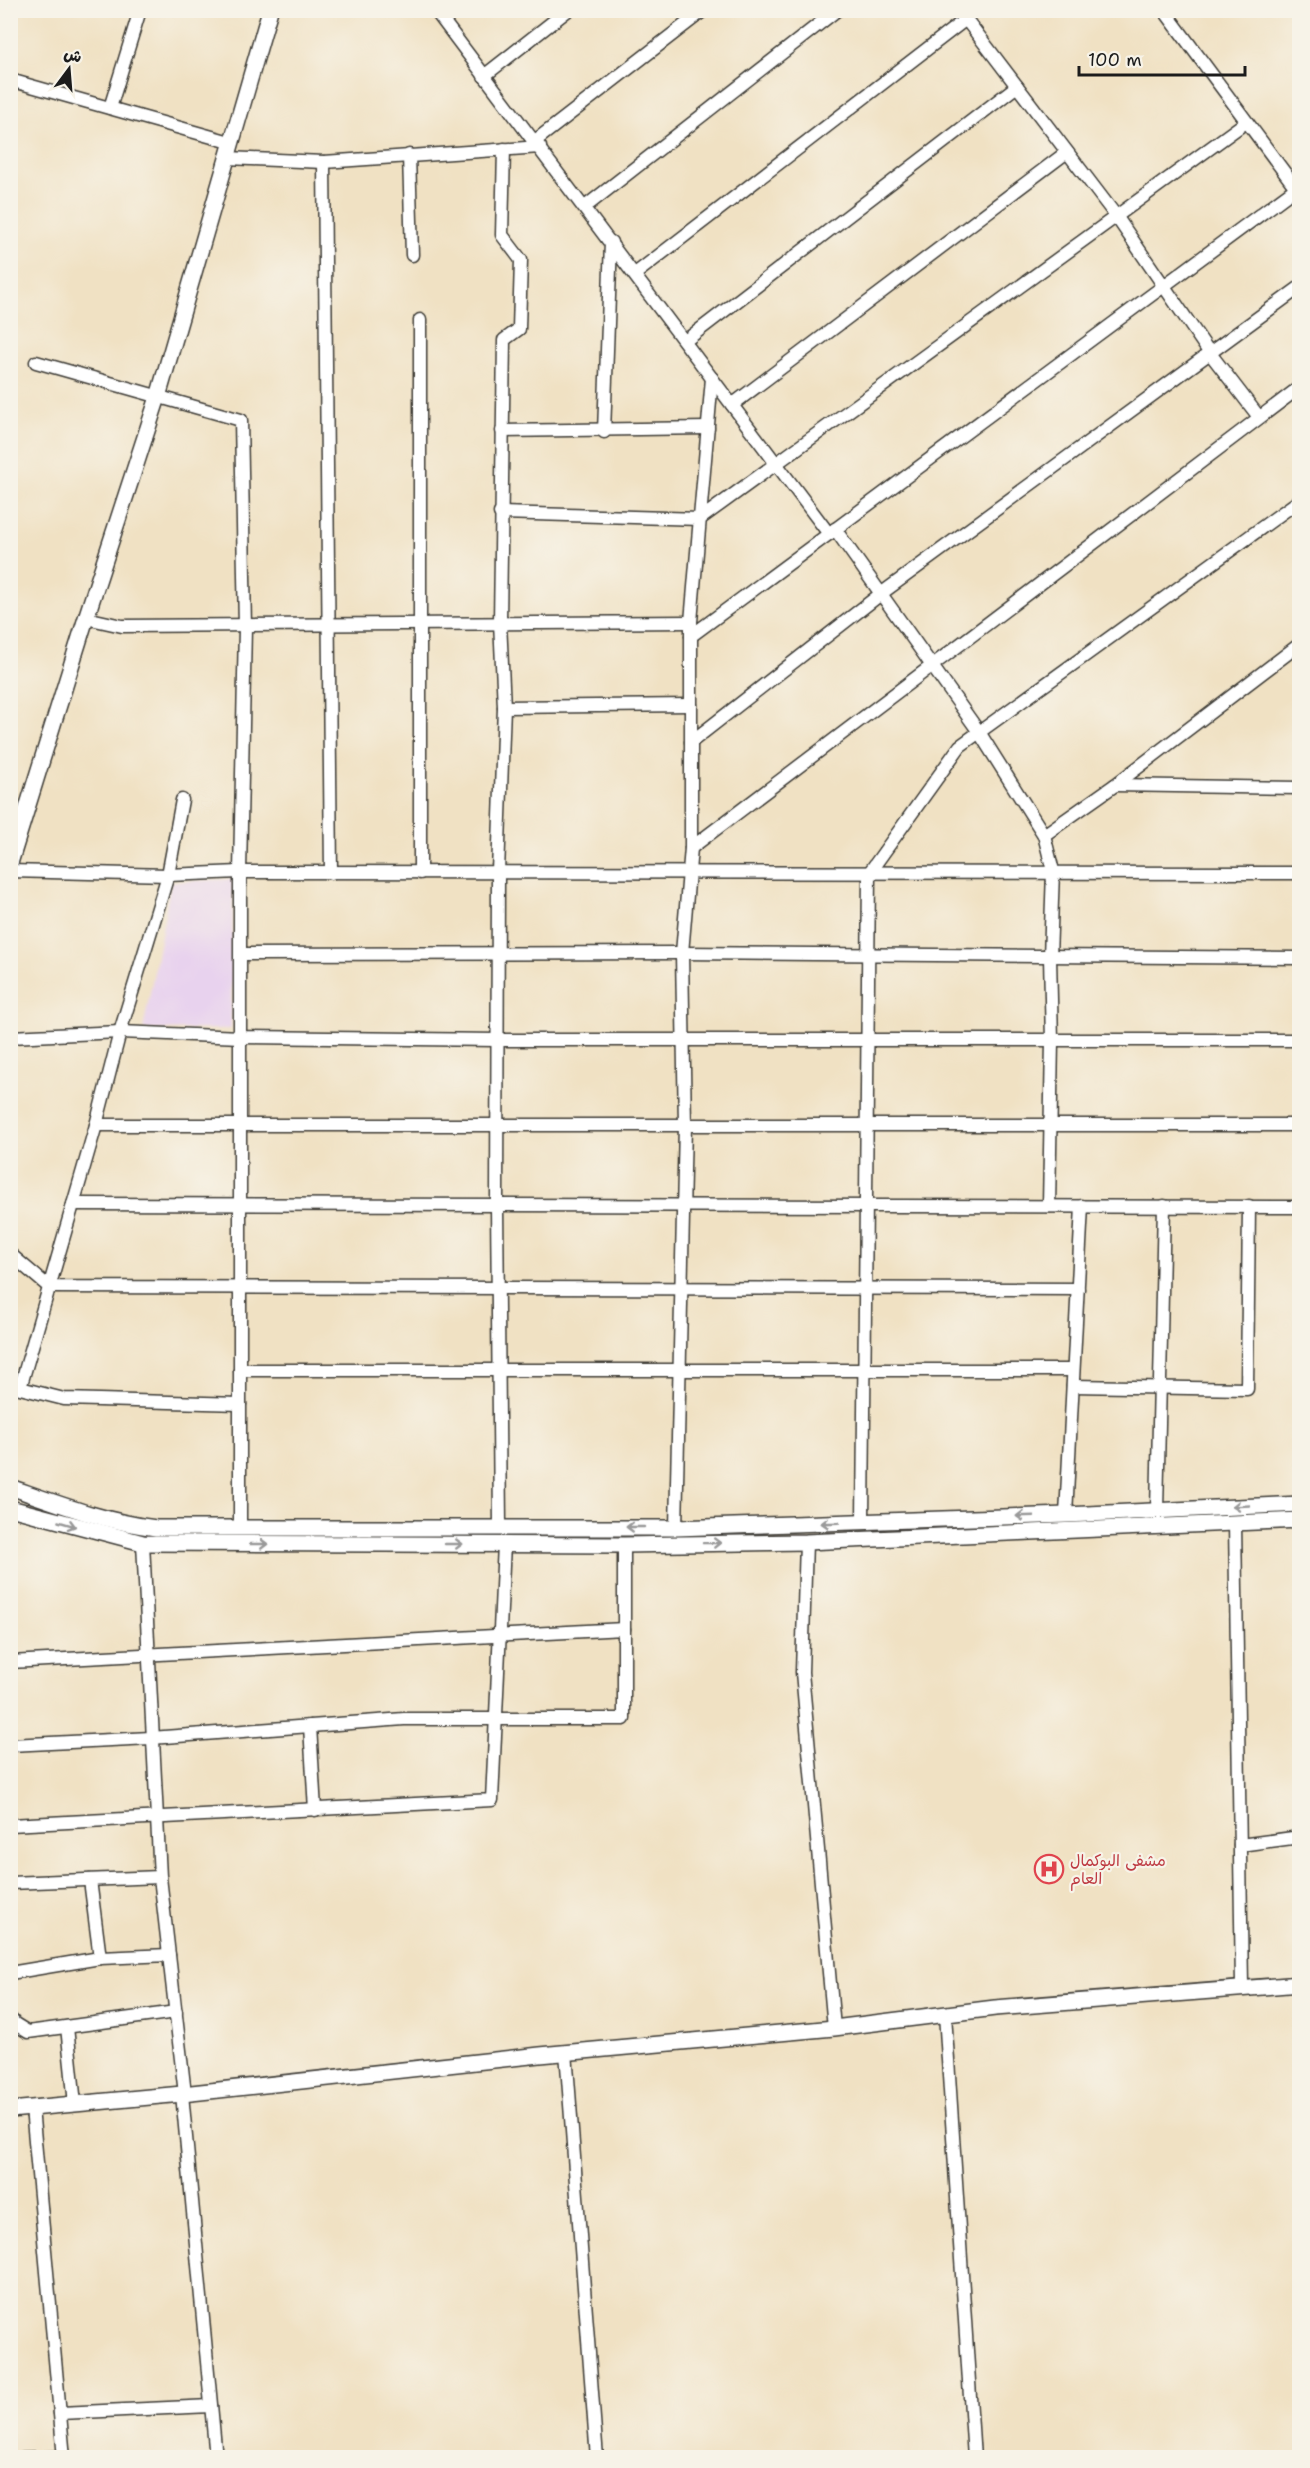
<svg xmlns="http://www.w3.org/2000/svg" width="1310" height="2468" viewBox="0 0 1310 2468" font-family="'Shantell Sans','Playpen Sans Arabic',sans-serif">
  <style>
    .built { fill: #e8d2ee }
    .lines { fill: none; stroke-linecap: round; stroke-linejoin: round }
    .minor-casing { stroke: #3c3a35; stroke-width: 15 }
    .tertiary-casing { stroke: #3c3a35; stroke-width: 18 }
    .minor { stroke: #fff; stroke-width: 12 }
    .tertiary { stroke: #fff; stroke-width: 15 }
    .oneway { stroke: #999 }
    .labels { text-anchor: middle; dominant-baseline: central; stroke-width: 4.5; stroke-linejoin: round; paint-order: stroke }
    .health-label { font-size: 16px; fill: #be3a42; stroke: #f7f3e8; text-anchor: start }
  </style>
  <rect width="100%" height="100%" fill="#f7f3e8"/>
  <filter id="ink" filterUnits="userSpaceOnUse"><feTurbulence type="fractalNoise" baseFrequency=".0167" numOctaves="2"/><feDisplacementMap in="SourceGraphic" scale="12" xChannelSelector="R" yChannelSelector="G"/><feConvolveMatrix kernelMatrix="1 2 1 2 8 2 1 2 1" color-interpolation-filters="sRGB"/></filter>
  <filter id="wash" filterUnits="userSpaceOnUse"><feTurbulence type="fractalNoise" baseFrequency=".008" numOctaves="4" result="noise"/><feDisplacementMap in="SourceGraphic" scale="24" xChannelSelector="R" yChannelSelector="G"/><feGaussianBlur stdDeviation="1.35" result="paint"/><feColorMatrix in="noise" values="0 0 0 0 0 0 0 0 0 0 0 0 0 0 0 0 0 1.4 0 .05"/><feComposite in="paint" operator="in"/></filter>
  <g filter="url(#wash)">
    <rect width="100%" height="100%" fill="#f0e1c3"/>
    <!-- built -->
    <path class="built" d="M233 879 231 1029 143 1030 171 882Z"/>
  </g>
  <g filter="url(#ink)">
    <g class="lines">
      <!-- minor casing -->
      <g class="minor-casing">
        <g id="minor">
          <path d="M435 10 829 534"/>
          <path d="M959 10 1116 216 1209 352 1259 417"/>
          <path d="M1164 10 1299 192"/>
          <path d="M484 76 568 10"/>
          <path d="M10 80 230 142"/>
          <path d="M110 108 140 10"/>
          <path d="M535 141 704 10"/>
          <path d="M409 155 412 255"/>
          <path d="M226 158 324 162 540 147"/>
          <path d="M324 162 331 873"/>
          <path d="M585 207 837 10"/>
          <path d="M635 274 966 19"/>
          <path d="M420 320V873"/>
          <path d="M685 341 1017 86"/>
          <path d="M36 362 241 420 245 627 240 872V1527"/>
          <path d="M732 405 1067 152"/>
          <path d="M502 431 708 428"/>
          <path d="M604 432 611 242"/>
          <path d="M500 513 700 519 1246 122"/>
          <path d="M835 529 979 732 1044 835 1053 871 1050 957 1052 1041 1049 1206"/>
          <path d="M86 618 122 626 691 622"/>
          <path d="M691 636 1296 188"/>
          <path d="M504 707 691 705"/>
          <path d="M691 742 882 593 1300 287"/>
          <path d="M1115 785 1300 788"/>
          <path d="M182 800 168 875 120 1032 96 1125 20 1388 64 1399 240 1404"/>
          <path d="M1044 835 1115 785 1300 644"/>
          <path d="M691 848 1300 387"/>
          <path d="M10 871 168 875 240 872 1300 873"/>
          <path d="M242 954 682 953 1300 958"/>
          <path d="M10 1037 120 1032 241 1037 497 1040H1300"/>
          <path d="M96 1125H1300"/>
          <path d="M73 1204 1300 1207"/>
          <path d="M10 1254 49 1287 1078 1289"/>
          <path d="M240 1370H1073"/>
          <path d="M1073 1386 1247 1389 1249 1206"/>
          <path d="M1157 1511 1164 1206"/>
          <path d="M1066 1515 1082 1206"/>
          <path d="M863 1521 869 873 960 746 1300 500"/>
          <path d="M1235 1523 1242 1986"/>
          <path d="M500 1526 497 1205 498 872 504 707 500 622 504 340 519 329 521 260 502 235 504 149"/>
          <path d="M676 1528 685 1125 682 953 691 848V622L712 378"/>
          <path d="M806 1542 802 1672 834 2028"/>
          <path d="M143 1543 160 1877 185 2094"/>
          <path d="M10 1662 624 1629"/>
          <path d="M310 1726 315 1810"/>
          <path d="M10 1745 151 1738 404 1719H624V1545"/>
          <path d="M10 1825 492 1800 504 1544"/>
          <path d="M1240 1845 1300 1837"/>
          <path d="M90 1880 100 1958"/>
          <path d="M10 1883 160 1877"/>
          <path d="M10 1973 100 1958 169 1955"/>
          <path d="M945 2014 974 2458"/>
          <path d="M10 2018 15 2024 28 2032 176 2012"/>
          <path d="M67 2027 75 2104"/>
          <path d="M566 2052 597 2458"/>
          <path d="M182 2094 216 2458"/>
          <path d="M32 2108 64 2458"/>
          <path d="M60 2413 211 2406"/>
          <path d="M23 2458 64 2457"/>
        </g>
      </g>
      <!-- tertiary casing -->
      <g class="tertiary-casing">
        <g id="tertiary">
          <path d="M10 863 86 618 158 397 270 10"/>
          <path d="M10 1487C59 1504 106 1522 156 1528H676L1066 1515 1300 1504"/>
          <path d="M10 1508 143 1543 624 1545 806 1542 1300 1520"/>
          <path d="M10 2110 182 2094 540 2055 834 2028 995 2008 1300 1984"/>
        </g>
      </g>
      <!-- minor -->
      <use href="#minor" class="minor"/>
      <!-- tertiary -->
      <use href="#tertiary" class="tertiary"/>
    </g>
    <!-- one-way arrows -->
    <defs><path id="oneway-shaft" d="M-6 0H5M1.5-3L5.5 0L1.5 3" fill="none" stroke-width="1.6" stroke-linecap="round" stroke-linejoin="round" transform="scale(1.5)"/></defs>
    <g class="oneway">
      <use href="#oneway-shaft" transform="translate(1241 1506) rotate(177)"/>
      <use href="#oneway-shaft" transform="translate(1025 1516) rotate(178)"/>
      <use href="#oneway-shaft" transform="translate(830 1523) rotate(178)"/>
      <use href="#oneway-shaft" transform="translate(67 1524) rotate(16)"/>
      <use href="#oneway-shaft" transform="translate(635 1527) rotate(-180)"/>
      <use href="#oneway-shaft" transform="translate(712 1543) rotate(-1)"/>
      <use href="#oneway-shaft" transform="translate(259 1544)"/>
      <use href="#oneway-shaft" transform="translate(454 1544)"/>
    </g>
  </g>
  <!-- icons -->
  <defs>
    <g id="hospital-ring" transform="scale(1.5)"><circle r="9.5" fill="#f7f3e8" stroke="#e0444e" stroke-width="1.5"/><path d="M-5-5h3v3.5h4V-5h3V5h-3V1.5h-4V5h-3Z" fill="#e0444e"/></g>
  </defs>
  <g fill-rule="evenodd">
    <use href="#hospital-ring" x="1049" y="1869"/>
  </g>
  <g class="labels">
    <!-- health labels -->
    <g class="health-label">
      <text x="1070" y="1860">مشفى البوكمال<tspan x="1070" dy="18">العام</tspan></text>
    </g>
  </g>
  <!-- margin -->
  <rect width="1310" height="2468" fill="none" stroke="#f7f3e8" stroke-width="36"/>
  <!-- north arrow -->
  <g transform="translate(69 69) rotate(16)" stroke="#f7f3e8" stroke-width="4.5" paint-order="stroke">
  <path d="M0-4.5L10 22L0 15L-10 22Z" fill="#1c1c1c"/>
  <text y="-9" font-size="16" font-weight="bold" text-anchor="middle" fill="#1c1c1c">ش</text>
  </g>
  <!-- scale -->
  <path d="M1079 66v9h166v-9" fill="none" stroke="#1c1c1c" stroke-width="3"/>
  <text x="1088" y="66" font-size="18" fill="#1c1c1c" stroke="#f7f3e8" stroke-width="4.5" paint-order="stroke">100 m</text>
</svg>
